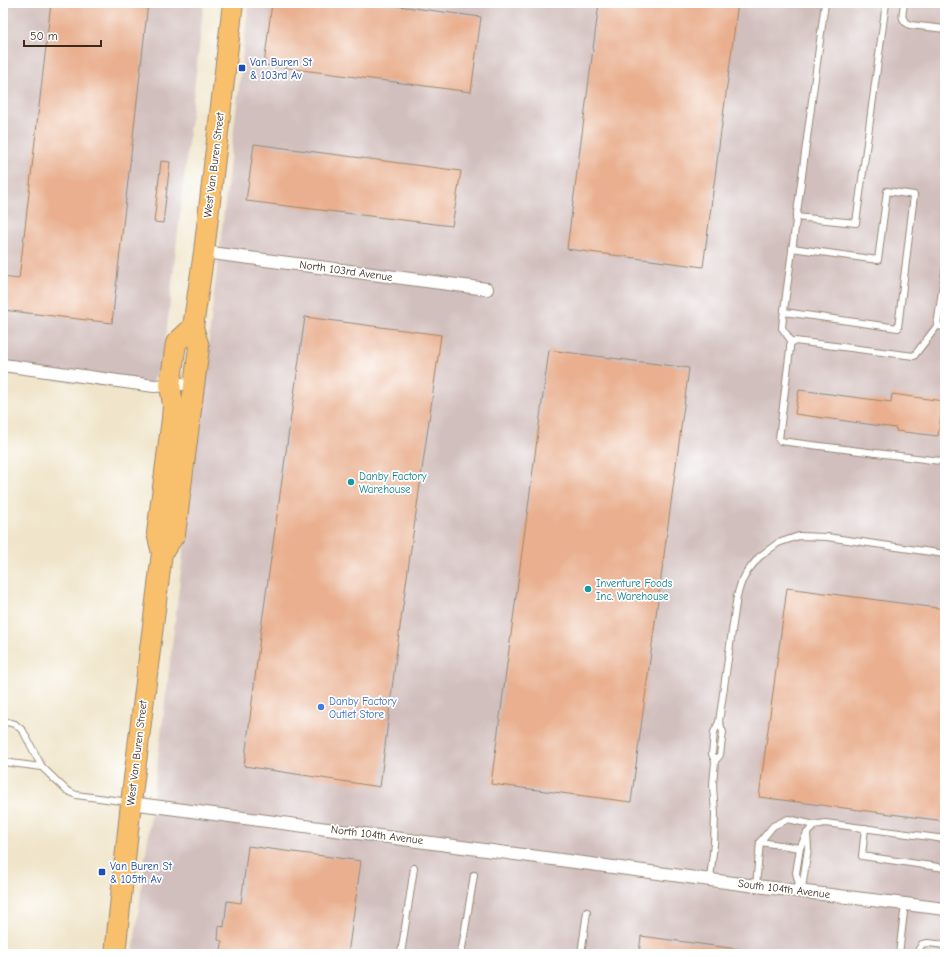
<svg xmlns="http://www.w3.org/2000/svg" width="948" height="957" viewBox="0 0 948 957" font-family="'Comic Neue',sans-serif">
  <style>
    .industrial { fill: #d1bfbd }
    .building { fill: #e9af8e }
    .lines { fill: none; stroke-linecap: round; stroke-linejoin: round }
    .lane-casing { stroke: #968874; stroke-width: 8 }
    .street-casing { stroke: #968874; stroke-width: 14 }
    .primary-casing { stroke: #968874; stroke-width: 22 }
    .lane { stroke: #fff; stroke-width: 6 }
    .street { stroke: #fff; stroke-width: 12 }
    .primary { stroke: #f8bf6c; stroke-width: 20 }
    .transit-dot { fill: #1a4fb4; stroke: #fff; stroke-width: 1.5 }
    .culture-dot { fill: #0f9aa8; stroke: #fff; stroke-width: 1.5 }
    .shop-dot { fill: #3f7fe0; stroke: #fff; stroke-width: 1.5 }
    .labels { text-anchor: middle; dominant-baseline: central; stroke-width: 3.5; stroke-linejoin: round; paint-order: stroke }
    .transit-label { font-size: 11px; fill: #164399; stroke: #fff; text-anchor: start }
    .street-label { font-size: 11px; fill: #3b2a1e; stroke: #fff }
    .culture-label { font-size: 11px; fill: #0d838f; stroke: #fff; text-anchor: start }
    .shop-label { font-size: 11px; fill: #366cbe; stroke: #fff; text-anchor: start }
  </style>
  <rect width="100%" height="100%" fill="#fff"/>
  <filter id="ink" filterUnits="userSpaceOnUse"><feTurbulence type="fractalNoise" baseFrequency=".025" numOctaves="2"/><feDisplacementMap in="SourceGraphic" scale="8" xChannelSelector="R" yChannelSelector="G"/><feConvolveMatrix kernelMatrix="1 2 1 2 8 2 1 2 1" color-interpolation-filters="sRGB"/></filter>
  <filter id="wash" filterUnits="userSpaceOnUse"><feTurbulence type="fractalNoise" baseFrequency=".012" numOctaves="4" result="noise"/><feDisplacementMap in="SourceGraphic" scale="16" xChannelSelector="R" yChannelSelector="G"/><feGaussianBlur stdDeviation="0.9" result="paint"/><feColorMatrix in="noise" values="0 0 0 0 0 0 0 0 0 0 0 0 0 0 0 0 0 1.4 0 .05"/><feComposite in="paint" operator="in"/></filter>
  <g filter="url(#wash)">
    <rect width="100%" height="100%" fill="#f0e5ca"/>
    <!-- industrial -->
    <g class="industrial">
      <path d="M3 3H204L163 363 151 385 143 391 3 373Z"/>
      <path d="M249 3H945V954H133L165 703Z"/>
    </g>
    <g id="blocks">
      <!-- building -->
      <g class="building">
        <path d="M51 3H148L112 323 3 310V277L19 279Z"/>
        <path d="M272 3H376L481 17 471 92 264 65Z"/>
        <path d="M599 3H738L703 267 567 249Z"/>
        <path d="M254 144 461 171 452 226 246 201Z"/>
        <path d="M161 161 170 162 163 223 154 222Z"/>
        <path d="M305 317 441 335 397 648 380 787 244 766 261 629Z"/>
        <path d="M549 350 689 368 631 802 491 784Z"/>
        <path d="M799 390 891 402 892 394 943 401 938 436 896 431V428L795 414Z"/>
        <path d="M787 588 945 609V821L759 797Z"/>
        <path d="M248 846 361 861 348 954H221L222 941 218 940 219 926 224 927 227 901 241 903Z"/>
        <path d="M641 936 737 949 736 954H639Z"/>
      </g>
    </g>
  </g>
  <g filter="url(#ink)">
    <use href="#blocks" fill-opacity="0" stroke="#968874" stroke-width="1"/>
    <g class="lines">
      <!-- lane casing -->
      <g class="lane-casing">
        <g id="lane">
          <path d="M904 3C903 13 899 20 910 25L945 29"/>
          <path d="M796 217 856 223 886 3"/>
          <path d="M784 312 898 328 914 195 887 191 878 260 792 248"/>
          <path d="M937 326 945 270"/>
          <path d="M945 327 937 326 914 356 795 341 792 342 790 345V349L779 439 780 441 940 461 945 460"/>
          <path d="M792 342 782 328 783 318 825 3"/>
          <path d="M3 721 15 724 23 731 42 767 66 790 76 795 129 802"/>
          <path d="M719 722 737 596 741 583 747 572 759 557 778 543 799 536 827 537 945 554"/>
          <path d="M3 762 42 767"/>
          <path d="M865 828 862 856 945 868"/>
          <path d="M760 842 773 826 788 819 815 825"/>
          <path d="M710 879 714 844 715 814 713 785 715 761 712 754 714 732 719 722 723 732 720 755 715 761"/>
          <path d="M756 886 760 842 800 848"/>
          <path d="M802 889 808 848 807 833"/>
          <path d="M801 892 796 873 800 848 807 833 815 825 825 823 945 839"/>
          <path d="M401 954 414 868"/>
          <path d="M461 954 474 875"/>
          <path d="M581 954 587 912"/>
          <path d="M899 954 905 904"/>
          <path d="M916 954 922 944 928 943 945 945"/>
        </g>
      </g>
      <!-- street casing -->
      <g class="street-casing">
        <g id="street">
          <path d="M204 252 487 289"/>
          <path d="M3 365 154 386 170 385 194 383"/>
          <path d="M131 803 756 886 905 904 945 909"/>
        </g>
      </g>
      <!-- primary casing -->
      <g class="primary-casing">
        <g id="primary">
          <path d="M162 553 175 534 199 347 193 327 204 252 233 3"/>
          <path d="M115 954 131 803 162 553 157 533 172 419 173 405 170 385 176 343 193 327"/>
        </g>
      </g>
      <!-- lane -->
      <use href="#lane" class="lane"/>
      <!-- street -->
      <use href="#street" class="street"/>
      <!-- primary -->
      <use href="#primary" class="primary"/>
    </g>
  </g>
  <!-- markers -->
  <g class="transit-dot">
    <rect x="238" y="64" width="8" height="8" rx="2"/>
    <rect x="98" y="868" width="8" height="8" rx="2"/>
  </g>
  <g class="culture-dot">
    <circle cx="351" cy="482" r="4"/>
    <circle cx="588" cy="589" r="4"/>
  </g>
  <circle class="shop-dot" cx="321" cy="707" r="4"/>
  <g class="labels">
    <!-- transit labels -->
    <g class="transit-label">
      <text x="250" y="62">Van Buren St<tspan x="250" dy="13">&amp; 103rd Av</tspan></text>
      <text x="110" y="866">Van Buren St<tspan x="110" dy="13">&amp; 105th Av</tspan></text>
    </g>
    <!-- street labels -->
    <g class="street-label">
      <text transform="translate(214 165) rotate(-83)">West Van Buren Street</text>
      <text transform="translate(346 271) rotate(8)">North 103rd Avenue</text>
      <text transform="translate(137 753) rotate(-83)">West Van Buren Street</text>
      <text transform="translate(377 835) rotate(7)">North 104th Avenue</text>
      <text transform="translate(784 889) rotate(7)">South 104th Avenue</text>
    </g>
    <!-- culture labels -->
    <g class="culture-label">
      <text x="359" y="476">Danby Factory<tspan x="359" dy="13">Warehouse</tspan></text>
      <text x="596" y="583">Inventure Foods<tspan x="596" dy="13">Inc. Warehouse</tspan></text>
    </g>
    <!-- shop labels -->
    <g class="shop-label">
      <text x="329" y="701">Danby Factory<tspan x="329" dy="13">Outlet Store</tspan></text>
    </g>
  </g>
  <!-- margin -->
  <rect width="948" height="957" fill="none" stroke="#fff" stroke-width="16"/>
  <!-- scale -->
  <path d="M24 40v6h77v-6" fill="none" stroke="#3b2a1e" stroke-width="2"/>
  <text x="30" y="40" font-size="12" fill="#3b2a1e" stroke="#ffffff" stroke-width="3" paint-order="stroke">50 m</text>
</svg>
